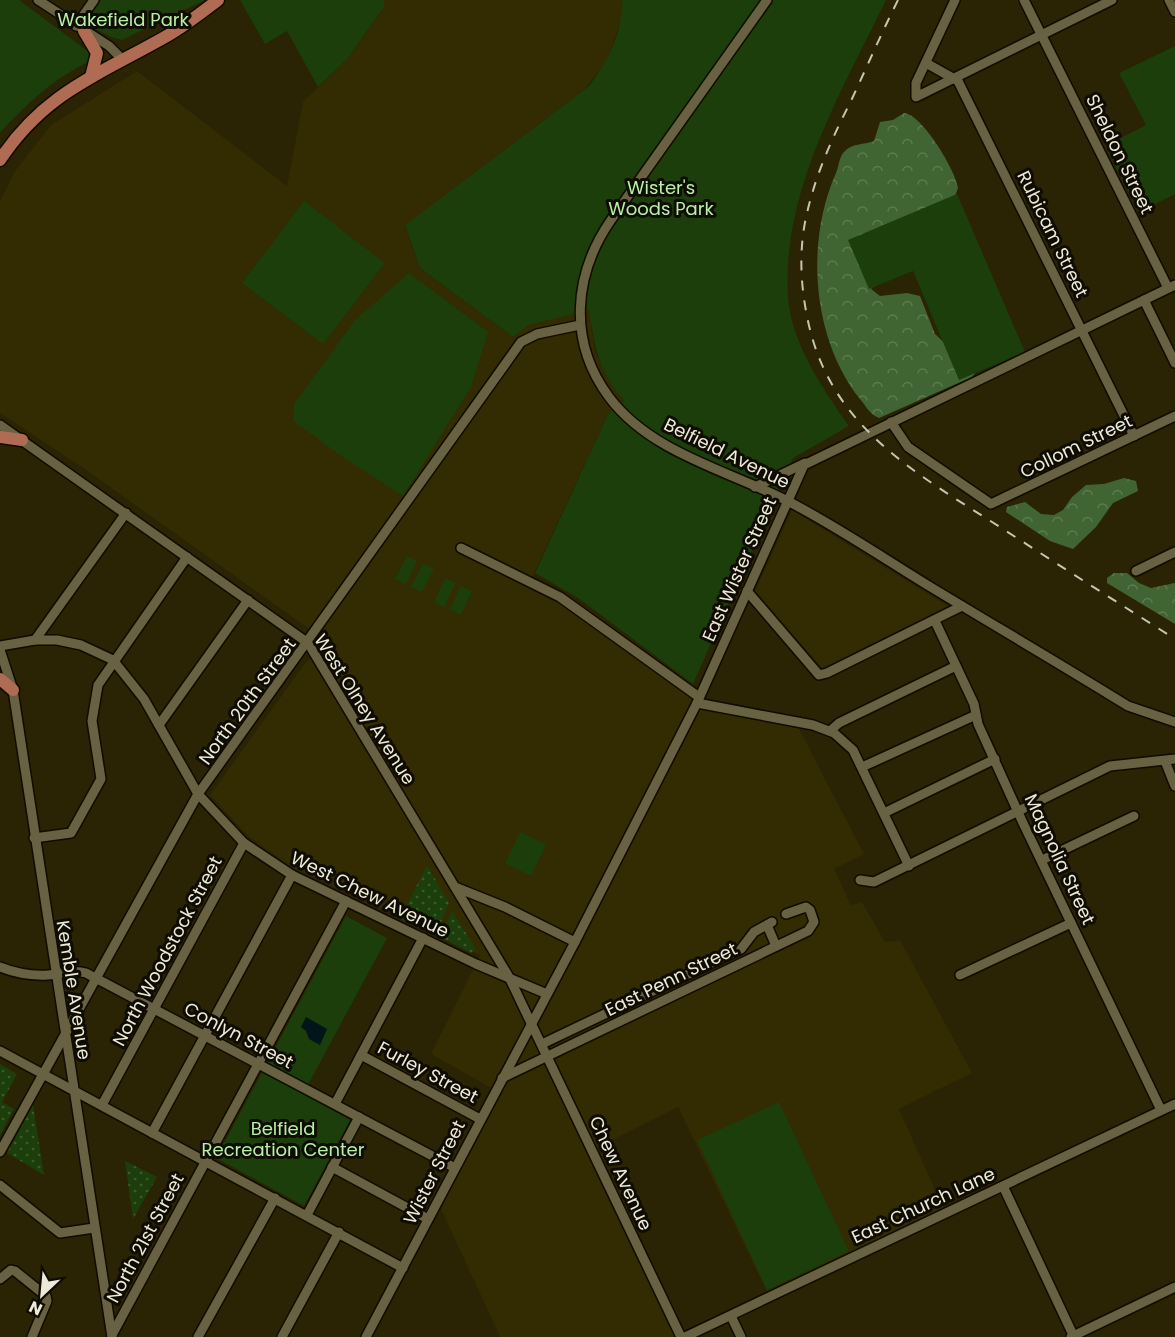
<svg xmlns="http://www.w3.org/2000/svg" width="1175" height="1337" viewBox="0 0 1175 1337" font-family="Poppins,sans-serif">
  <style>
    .built { fill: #332b02 }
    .grass { fill: url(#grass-dots) }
    .forest { fill: url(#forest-crowns) }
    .park { fill: #1b3e0b }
    .water { fill: #00161a }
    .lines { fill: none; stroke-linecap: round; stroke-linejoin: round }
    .minor-casing { stroke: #110c00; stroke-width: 12 }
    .major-casing { stroke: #110c00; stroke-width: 15 }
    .minor { stroke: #686142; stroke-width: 9 }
    .major { stroke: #b06c52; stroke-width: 12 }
    .rail { stroke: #c8c4b0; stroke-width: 2; stroke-dasharray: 10 10; stroke-linecap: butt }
    .labels { text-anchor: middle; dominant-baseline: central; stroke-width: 6; stroke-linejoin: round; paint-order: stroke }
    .park-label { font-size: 18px; fill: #b6f0a2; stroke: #0f0d03 }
    .street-label { font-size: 18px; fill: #edead8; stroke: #0f0d03 }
  </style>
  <defs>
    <pattern id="grass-dots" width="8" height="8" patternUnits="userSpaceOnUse" patternTransform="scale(1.5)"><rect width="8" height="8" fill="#1b3e0b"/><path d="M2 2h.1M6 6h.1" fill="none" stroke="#3c5a2e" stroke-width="1.8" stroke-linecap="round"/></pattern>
    <pattern id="forest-crowns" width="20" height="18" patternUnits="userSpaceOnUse" patternTransform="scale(1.5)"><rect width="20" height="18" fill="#406532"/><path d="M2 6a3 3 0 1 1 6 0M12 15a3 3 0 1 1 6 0" fill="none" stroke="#5c7b4f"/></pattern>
  </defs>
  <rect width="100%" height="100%" fill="#2a2304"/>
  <!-- built -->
  <g class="built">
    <path d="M384 0H622V17L608 59 585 89 405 226 420 268 513 337 529 325 589 309 595 351 608 377 624 400 608 414 530 582 557 596 697 703 795 721 864 854 834 869 851 905 862 902 885 942 900 940 972 1073 899 1109 945 1212 769 1296 678 1107 592 1150 681 1337H500L441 1209 443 1205 440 1196 495 1090 431 1054 480 955 293 868 248 836 210 795 303 666 326 641 86 470 0 413V201L15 171 51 125 137 71 287 186 303 102 347 59 384 7Z"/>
    <path d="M792 510 948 606 822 668 755 591Z"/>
  </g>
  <!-- grass -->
  <g class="grass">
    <path d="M427 865 449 903 436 935 400 919Z"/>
    <path d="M452 911 476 949 471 953 440 937Z"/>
    <path d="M0 1064 17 1074 2 1102 14 1109 0 1135Z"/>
    <path d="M33 1105 44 1175 7 1153Z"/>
    <path d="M125 1161 157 1177 133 1219Z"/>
  </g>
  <!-- forest -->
  <g class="forest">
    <path d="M904 113C922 114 956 171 958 188L955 196 871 289 880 296 907 293 920 296 935 334 976 372 972 377 879 418C869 414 867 407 860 399 812 339 805 242 836 173 839 166 839 157 844 152 852 143 864 145 874 141L880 122 893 120Z"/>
    <path d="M1124 478 1136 481 1138 491 1113 503 1096 527 1073 549 1050 541 1006 512 1007 507 1025 502 1041 514 1054 515 1063 510 1072 497 1086 485 1104 484Z"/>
    <path d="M1114 573H1127L1139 583 1151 588 1175 583V624L1107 583V578Z"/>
  </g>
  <!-- park -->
  <g class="park">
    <path d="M0 0H19L89 52 88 62C53 79 26 104 0 133Z"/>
    <path d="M101 0H205L122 40 111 37 84 23Z"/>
    <path d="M240 0H384V7L347 59 318 87 287 31 265 44Z"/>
    <path d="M622 0H886C842 91 782 190 788 295 790 341 823 389 849 426L793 458 693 684 578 598 535 573 608 414 624 400C599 373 594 345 589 310L529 325 513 337 420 268 405 225 589 86C609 59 622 34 622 0Z"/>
    <path d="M1175 46V194L1139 212 1105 146 1146 125 1119 73Z"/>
    <path d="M957 194 1025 352 959 380 913 271 869 289 848 240Z"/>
    <path d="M304 201 385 263 323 344 242 283Z"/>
    <path d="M409 273 488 332 471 387 403 496 341 456 294 421V404L356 319Z"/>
    <path d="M407 556 417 561 406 584 395 579Z"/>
    <path d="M423 563 434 569 422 592 411 587Z"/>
    <path d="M445 578 456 583 444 607 434 602Z"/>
    <path d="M461 586 472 591 461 615 450 609Z"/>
    <path d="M520 832 546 844 531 876 505 863Z"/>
    <path d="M346 916 387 938 303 1094 350 1120 304 1206 216 1158Z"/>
    <path d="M779 1102 849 1251 767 1290 697 1140Z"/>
  </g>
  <!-- water -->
  <path class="water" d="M306 1017 327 1029 320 1045 309 1039 306 1031 301 1027Z"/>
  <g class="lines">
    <!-- minor casing -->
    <g class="minor-casing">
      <g id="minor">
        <path d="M38 0 109 46 122 59"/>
        <path d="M767 0 611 220C573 275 568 342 609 397 653 456 736 472 797 506 842 530 885 559 929 586 995 626 1062 665 1128 706L1175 722"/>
        <path d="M955 0 916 83V97L1112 0"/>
        <path d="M1024 0 1168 288"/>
        <path d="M1169 0 1175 12"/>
        <path d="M76 26 94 0"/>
        <path d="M926 63 958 81 1134 436"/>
        <path d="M1144 300 1175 363"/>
        <path d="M891 422 908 447 991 504 1175 416"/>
        <path d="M0 425 308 643 509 977 681 1337"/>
        <path d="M755 487 805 463"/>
        <path d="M461 548 560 597 699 697"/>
        <path d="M1136 571 1175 552"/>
        <path d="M747 591 819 675 827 673 962 606"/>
        <path d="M935 621 974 704 978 724 1023 823 1161 1110"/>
        <path d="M35 640 126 513"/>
        <path d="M0 646 35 640H57L81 645 113 660 144 699 198 794 244 843 292 875 476 964 547 994"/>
        <path d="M0 650 13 690 112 1337"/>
        <path d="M697 703 813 725 834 733 853 750 909 866"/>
        <path d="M159 725 248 600"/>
        <path d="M830 731 839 723 956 666"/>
        <path d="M1165 761 1175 786"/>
        <path d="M862 767 976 715"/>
        <path d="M884 813 995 759"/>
        <path d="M34 838 71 833 101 779 92 721 98 685 187 557"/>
        <path d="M1042 860 1134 816"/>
        <path d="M860 880 874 882 1110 766 1175 759"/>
        <path d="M455 887 505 907 575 942"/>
        <path d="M767 925 776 946"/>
        <path d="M0 967C15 973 31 976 48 975 62 974 73 969 86 973L455 1168"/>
        <path d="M960 975 1071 923"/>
        <path d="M542 1044 741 949 754 932 772 922"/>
        <path d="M0 1051 403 1268"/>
        <path d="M361 1055 480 1119"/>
        <path d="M502 1078 808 931 814 922 810 910 806 907 786 914"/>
        <path d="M335 1104 423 938"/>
        <path d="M102 1105 244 843"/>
        <path d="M152 1133 292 875"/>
        <path d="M0 1152 198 794 521 342 537 334 580 325"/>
        <path d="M332 1167 428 1219"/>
        <path d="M0 1185 60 1233 94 1228"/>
        <path d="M1003 1186 1074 1337"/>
        <path d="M307 1215 359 1117"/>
        <path d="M0 1279 11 1270 15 1271 46 1296 47 1301 32 1337"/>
        <path d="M731 1316 741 1337"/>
        <path d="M112 1335 346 901"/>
        <path d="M198 1337 275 1198"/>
        <path d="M282 1337 339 1232"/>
        <path d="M366 1337 575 942 697 703 804 465 1175 285"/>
        <path d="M685 1337 1175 1104"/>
        <path d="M1071 1337 1175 1287"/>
      </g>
    </g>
    <!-- major casing -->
    <g class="major-casing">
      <g id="major">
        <path d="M84 31 97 53 91 77"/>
        <path d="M0 160C44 93 98 75 165 37 183 27 201 13 218 0"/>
        <path d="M0 437 22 440"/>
        <path d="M0 679 13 690"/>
      </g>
    </g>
    <!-- minor -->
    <use href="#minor" class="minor"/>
    <!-- major -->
    <use href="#major" class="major"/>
    <!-- rail -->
    <path class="rail" d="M898 0C881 34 866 69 850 103 832 138 816 174 807 213 799 246 800 282 807 316 828 427 916 473 1003 529 1060 566 1117 602 1175 639"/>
  </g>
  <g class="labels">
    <!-- park labels -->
    <g class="park-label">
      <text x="123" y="19">Wakefield Park</text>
      <text x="661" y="187">Wister's<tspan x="661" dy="21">Woods Park</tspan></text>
      <text x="283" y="1128">Belfield<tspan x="283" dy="21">Recreation Center</tspan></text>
    </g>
    <!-- street labels -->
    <g class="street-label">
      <text transform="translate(1120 154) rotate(64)">Sheldon Street</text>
      <text transform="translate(1053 234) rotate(64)">Rubicam Street</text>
      <text transform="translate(1076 446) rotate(-26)">Collom Street</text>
      <text transform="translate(727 453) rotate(26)">Belfield Avenue</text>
      <text transform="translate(739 569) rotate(-66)">East Wister Street</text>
      <text transform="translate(247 701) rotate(-54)">North 20th Street</text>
      <text transform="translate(365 709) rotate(58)">West Olney Avenue</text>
      <text transform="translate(1060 859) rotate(65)">Magnolia Street</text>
      <text transform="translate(370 894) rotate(26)">West Chew Avenue</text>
      <text transform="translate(167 951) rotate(-62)">North Woodstock Street</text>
      <text transform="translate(671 979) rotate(-26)">East Penn Street</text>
      <text transform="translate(74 990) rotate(81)">Kemble Avenue</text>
      <text transform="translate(239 1035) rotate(28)">Conlyn Street</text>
      <text transform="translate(428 1072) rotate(28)">Furley Street</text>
      <text transform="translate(434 1172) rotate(-63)">Wister Street</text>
      <text transform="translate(621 1173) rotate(65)">Chew Avenue</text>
      <text transform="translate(923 1205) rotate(-25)">East Church Lane</text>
      <text transform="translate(145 1238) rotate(-62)">North 21st Street</text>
    </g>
  </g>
  <!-- north arrow -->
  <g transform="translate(42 1295) rotate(206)" stroke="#0f0d03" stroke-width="4.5" paint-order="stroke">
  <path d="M0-4.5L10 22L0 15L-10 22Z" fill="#edead8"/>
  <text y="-9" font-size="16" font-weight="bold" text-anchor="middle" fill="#edead8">N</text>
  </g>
</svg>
